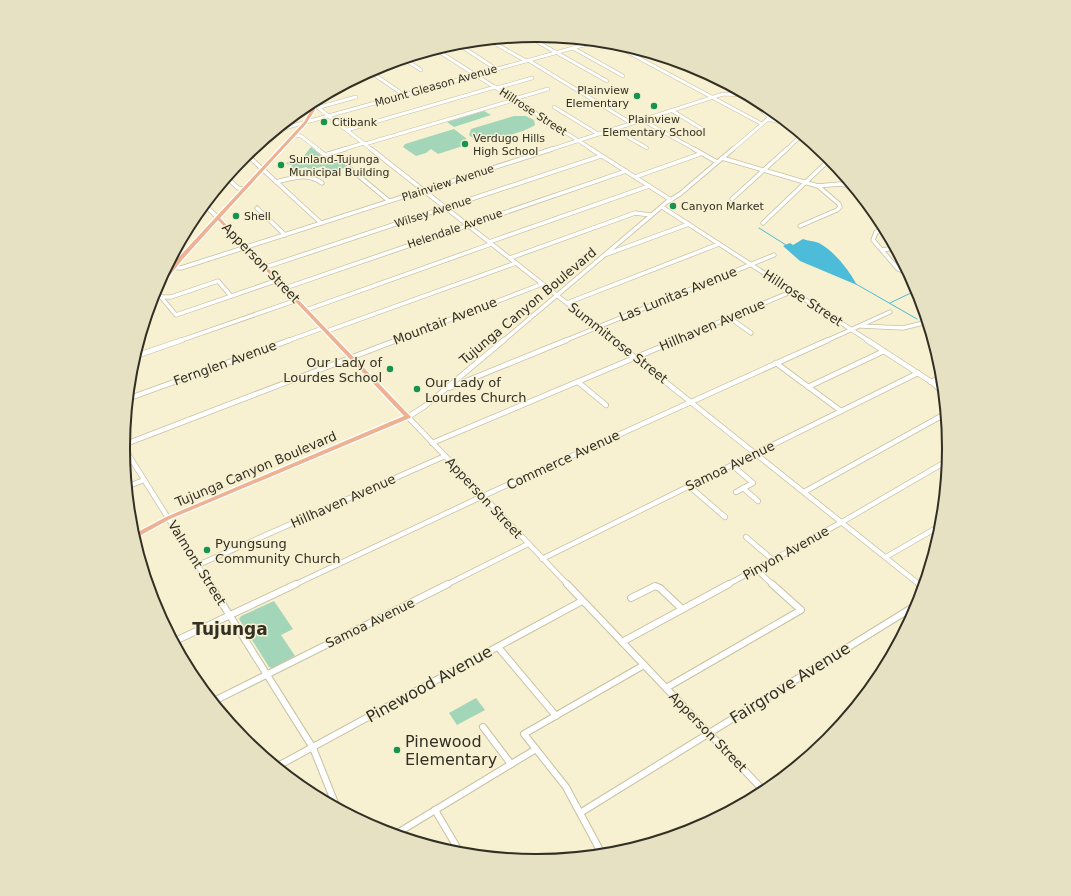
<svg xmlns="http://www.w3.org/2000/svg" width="1071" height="896" viewBox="0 0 1071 896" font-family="'DejaVu Sans',sans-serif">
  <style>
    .green { fill: #a3d5b9 }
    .water { fill: #4cbcd8 }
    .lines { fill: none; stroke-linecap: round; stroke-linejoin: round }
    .stream { stroke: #4cbcd8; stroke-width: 1 }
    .minor-far3-casing { stroke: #c7c1a3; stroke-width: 4 }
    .minor-far2-casing { stroke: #c7c1a3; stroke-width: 5 }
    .minor-far1-casing { stroke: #c7c1a3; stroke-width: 6 }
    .minor-casing { stroke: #c7c1a3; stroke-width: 8 }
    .major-casing { stroke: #fff; stroke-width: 2.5 }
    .minor-far3 { stroke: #fff; stroke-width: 3 }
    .minor-far2 { stroke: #fff; stroke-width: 3.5 }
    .minor-far1 { stroke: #fff; stroke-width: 4.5 }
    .minor { stroke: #fff; stroke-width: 6 }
    .major { fill: #edb292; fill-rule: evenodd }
    .poi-dot { fill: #169350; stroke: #f7f0d1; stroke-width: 1.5 }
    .labels { text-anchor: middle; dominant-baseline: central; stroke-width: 3; stroke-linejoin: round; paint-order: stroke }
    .far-street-label { font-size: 11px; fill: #322f24; stroke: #f7f0d1 }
    .far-poi-label { font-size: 11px; fill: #322f24; stroke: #f7f0d1; text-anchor: start }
    .street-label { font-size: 13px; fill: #322f24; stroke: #f7f0d1 }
    .poi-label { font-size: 13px; fill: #322f24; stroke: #f7f0d1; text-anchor: start }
    .near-street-label { font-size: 16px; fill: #322f24; stroke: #f7f0d1 }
    .near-poi-label { font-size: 16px; fill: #322f24; stroke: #f7f0d1; text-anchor: start }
    .district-label { font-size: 17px; font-weight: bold; fill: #322f24; stroke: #f7f0d1 }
    .rim { fill: none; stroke: #322f24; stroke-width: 2 }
  </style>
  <rect width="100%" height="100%" fill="#f7f0d1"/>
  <!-- green -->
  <g class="green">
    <path d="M484 111 491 115 454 127 447 122Z"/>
    <path d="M514 116H526L534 120 535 125C523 133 479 146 469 135L471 129Z"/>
    <path d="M454 129 467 139H465L469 142V144L438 154 431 149 426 153 416 156 403 147 405 144Z"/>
    <path d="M311 147 331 164 341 161 347 166 344 168 331 172 324 166 310 170 306 167 292 171 290 169 292 165 286 164 289 161 299 162Z"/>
    <path d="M274 601 293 629 281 635 295 656 272 668 269 667 239 619 241 616Z"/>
    <path d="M476 698 485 710 457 725 449 713Z"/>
  </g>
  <!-- water -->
  <path class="water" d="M803 239C808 241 814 241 819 243 835 252 848 269 857 285L800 261 783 246 790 243 793 245Z"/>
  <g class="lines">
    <!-- stream -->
    <g class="stream">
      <path d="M759 228 786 245"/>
      <path d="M856 284 917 319"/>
      <path d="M890 303 917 290"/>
    </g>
    <!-- minor-far3 casing -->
    <g class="minor-far3-casing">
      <g id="minor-far3">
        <path d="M527 36 607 81"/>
        <path d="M570 38 583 45"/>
        <path d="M489 40 526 61"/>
        <path d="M609 42 762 124"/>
        <path d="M464 48 496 69"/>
        <path d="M573 48 623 76"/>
        <path d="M435 49 593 150"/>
        <path d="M404 59 421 70"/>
        <path d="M528 60 631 123"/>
        <path d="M369 71 404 95"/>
        <path d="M352 80 374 74"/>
        <path d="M497 88 532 78"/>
        <path d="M514 99 548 89"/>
        <path d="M755 99 758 107 769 117"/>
        <path d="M311 102 372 150"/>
        <path d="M320 107 356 97"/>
        <path d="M554 107 598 134"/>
        <path d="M671 110 702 129"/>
        <path d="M768 119 789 124"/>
        <path d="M642 120 696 150"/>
        <path d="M614 129 647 148"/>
        <path d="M347 130 495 87"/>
        <path d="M274 131 598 41"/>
        <path d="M295 135 301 136 319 150"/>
        <path d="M365 144 514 100"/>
        <path d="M341 150 364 143"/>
        <path d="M549 150 723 94 747 95"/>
        <path d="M732 150 775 113"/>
        <path d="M786 150 802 135"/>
      </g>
    </g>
    <!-- minor-far2 casing -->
    <g class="minor-far2-casing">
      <g id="minor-far2">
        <path d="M317 149 325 155 345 149"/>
        <path d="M371 149 615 341"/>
        <path d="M591 149 671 200"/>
        <path d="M694 149 717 162"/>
        <path d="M246 154 321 223"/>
        <path d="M722 158 818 186 839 204 840 207 837 210 800 226"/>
        <path d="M348 167 389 201"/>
        <path d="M226 177 238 188 244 189"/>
        <path d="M635 177 700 154"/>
        <path d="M276 182C293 178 307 172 322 183"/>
        <path d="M818 186 839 184 852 186"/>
        <path d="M732 199 787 149"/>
        <path d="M204 204 218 218"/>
        <path d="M662 207 869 341"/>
        <path d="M257 208 285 235"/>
        <path d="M763 223 830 159"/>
        <path d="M884 229 876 232 873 240 898 269 909 274"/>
        <path d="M489 242 649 186"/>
        <path d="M882 250 895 248"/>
        <path d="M607 254 689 224"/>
        <path d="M510 258 635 213 651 215"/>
        <path d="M166 267 181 268 552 149"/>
        <path d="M266 267 601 156"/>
        <path d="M285 288 626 171"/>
        <path d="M152 295 161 297 176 315 278 280"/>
        <path d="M161 297H171L218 281 231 296"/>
        <path d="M567 303 719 244"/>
        <path d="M306 310 491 244"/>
        <path d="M730 318 751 333"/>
        <path d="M861 326 903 328 927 322"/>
        <path d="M327 331 516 263"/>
        <path d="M179 341 297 300"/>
        <path d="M287 341 323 328"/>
        <path d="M394 341 542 284"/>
        <path d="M503 341 667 202 680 194 733 149"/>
        <path d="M564 341 774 255"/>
        <path d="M674 341 793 291"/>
        <path d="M826 341 890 312"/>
      </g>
    </g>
    <!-- minor-far1 casing -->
    <g class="minor-far1-casing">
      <g id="minor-far1">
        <path d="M504 340 425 406 408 417 568 585"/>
        <path d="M613 340 920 585"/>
        <path d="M867 340 933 383 943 393"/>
        <path d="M133 357 182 340"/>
        <path d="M776 363 841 411"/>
        <path d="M578 382 606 405"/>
        <path d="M931 382 942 377"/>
        <path d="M808 387 884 351"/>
        <path d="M449 388 567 340"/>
        <path d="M127 399 290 340"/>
        <path d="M432 443 677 340"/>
        <path d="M123 445 397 340"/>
        <path d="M123 446 210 585"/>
        <path d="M732 465 753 483 736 492"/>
        <path d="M689 486 725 517"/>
        <path d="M126 487 144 480"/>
        <path d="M743 488 758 501"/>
        <path d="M804 492 945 414"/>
        <path d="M746 537 773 560"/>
        <path d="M886 557 938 527 940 531"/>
        <path d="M542 559 918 373"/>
        <path d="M198 565 445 456"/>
        <path d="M756 569 773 585"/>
        <path d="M294 585 483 496 828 340"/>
        <path d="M446 585 528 544"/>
        <path d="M727 585 842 522 947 461"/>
      </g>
    </g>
    <!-- minor casing -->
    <g class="minor-casing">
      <g id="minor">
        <path d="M210 584 313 748 337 808"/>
        <path d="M567 584 765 792"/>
        <path d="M919 584 923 587"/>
        <path d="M631 598 655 586 660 588 682 609"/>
        <path d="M173 642 296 584"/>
        <path d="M622 642 729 584"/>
        <path d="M498 647 556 716"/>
        <path d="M666 688 801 610 772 584"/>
        <path d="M212 702 448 584"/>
        <path d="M483 727 511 764"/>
        <path d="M276 767 582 601"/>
        <path d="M435 810 461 854"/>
        <path d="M580 813 918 604"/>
        <path d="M394 835 536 749"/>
        <path d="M602 854 566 787 524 734 644 665"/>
      </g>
    </g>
    <!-- major casing -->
    <g class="major-casing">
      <path id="major" d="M312 101 315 110 306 124 220 218 411 417 410 418 170 519 134 539 132 535 166 517 404 416 218 220 182 260 154 296H152L155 288 178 258 304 122 311 110 309 103Z"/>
    </g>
    <!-- minor-far3 -->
    <use href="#minor-far3" class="minor-far3"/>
    <!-- minor-far2 -->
    <use href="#minor-far2" class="minor-far2"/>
    <!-- minor-far1 -->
    <use href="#minor-far1" class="minor-far1"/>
    <!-- minor -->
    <use href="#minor" class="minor"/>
    <!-- major -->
    <use href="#major" class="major"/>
  </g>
  <!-- markers -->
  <g class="poi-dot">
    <circle cx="637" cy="96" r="4"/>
    <circle cx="654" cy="106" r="4"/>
    <circle cx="324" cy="122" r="4"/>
    <circle cx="465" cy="144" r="4"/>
    <circle cx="281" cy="165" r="4"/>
    <circle cx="673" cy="206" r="4"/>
    <circle cx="236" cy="216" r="4"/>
    <circle cx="390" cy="369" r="4"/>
    <circle cx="417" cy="389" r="4"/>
    <circle cx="207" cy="550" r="4"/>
    <circle cx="397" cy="750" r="4"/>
  </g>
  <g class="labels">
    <!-- far-street labels -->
    <g class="far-street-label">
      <text transform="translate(436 86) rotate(-16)">Mount Gleason Avenue</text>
      <text transform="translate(533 112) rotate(33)">Hillrose Street</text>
      <text transform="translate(448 183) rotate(-18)">Plainview Avenue</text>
      <text transform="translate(433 212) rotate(-18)">Wilsey Avenue</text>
      <text transform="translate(455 229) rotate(-19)">Helendale Avenue</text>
    </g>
    <!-- far-poi labels -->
    <g class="far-poi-label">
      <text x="629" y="90" text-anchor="end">Plainview<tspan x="629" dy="13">Elementary</tspan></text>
      <text x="654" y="119" text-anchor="middle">Plainview<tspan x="654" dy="13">Elementary School</tspan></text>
      <text x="332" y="122">Citibank</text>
      <text x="473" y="138">Verdugo Hills<tspan x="473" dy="13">High School</tspan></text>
      <text x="289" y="159">Sunland-Tujunga<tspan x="289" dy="13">Municipal Building</tspan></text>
      <text x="681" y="206">Canyon Market</text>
      <text x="244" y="216">Shell</text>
    </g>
    <!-- street labels -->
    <g class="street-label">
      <text transform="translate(261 263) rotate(46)">Apperson Street</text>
      <text transform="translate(678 294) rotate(-22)">Las Lunitas Avenue</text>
      <text transform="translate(803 298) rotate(33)">Hillrose Street</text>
      <text transform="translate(528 306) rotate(-40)">Tujunga Canyon Boulevard</text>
      <text transform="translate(445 321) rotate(-21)">Mountair Avenue</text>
      <text transform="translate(712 325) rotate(-23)">Hillhaven Avenue</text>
      <text transform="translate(618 343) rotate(38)">Summitrose Street</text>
      <text transform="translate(225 363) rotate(-20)">Fernglen Avenue</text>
      <text transform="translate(563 460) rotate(-25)">Commerce Avenue</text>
      <text transform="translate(730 466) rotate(-26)">Samoa Avenue</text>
      <text transform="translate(256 469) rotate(-23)">Tujunga Canyon Boulevard</text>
      <text transform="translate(484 498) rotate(47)">Apperson Street</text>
      <text transform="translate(343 501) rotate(-24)">Hillhaven Avenue</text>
      <text transform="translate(786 553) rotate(-29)">Pinyon Avenue</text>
      <text transform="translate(197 563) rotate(58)">Valmont Street</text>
      <text transform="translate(370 623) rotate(-26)">Samoa Avenue</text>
      <text transform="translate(708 732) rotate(46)">Apperson Street</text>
    </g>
    <!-- poi labels -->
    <g class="poi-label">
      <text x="382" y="362" text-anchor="end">Our Lady of<tspan x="382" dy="15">Lourdes School</tspan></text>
      <text x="425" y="382">Our Lady of<tspan x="425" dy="15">Lourdes Church</tspan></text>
      <text x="215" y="543">Pyungsung<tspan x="215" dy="15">Community Church</tspan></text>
    </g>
    <!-- near-street labels -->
    <g class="near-street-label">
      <text transform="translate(790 683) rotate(-32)">Fairgrove Avenue</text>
      <text transform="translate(429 684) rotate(-29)">Pinewood Avenue</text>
    </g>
    <!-- near-poi labels -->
    <g class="near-poi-label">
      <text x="405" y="741">Pinewood<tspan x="405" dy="18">Elementary</tspan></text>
    </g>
    <!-- district labels -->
    <g class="district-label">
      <text x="230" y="629">Tujunga</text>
    </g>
  </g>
  <!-- crop -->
  <path d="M0 0H1071V896H0ZM130 448a406 406 0 1 1 812 0a406 406 0 1 1-812 0Z" fill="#e7e1c3" fill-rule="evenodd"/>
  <path class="rim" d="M130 448a406 406 0 1 1 812 0a406 406 0 1 1-812 0Z"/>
</svg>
